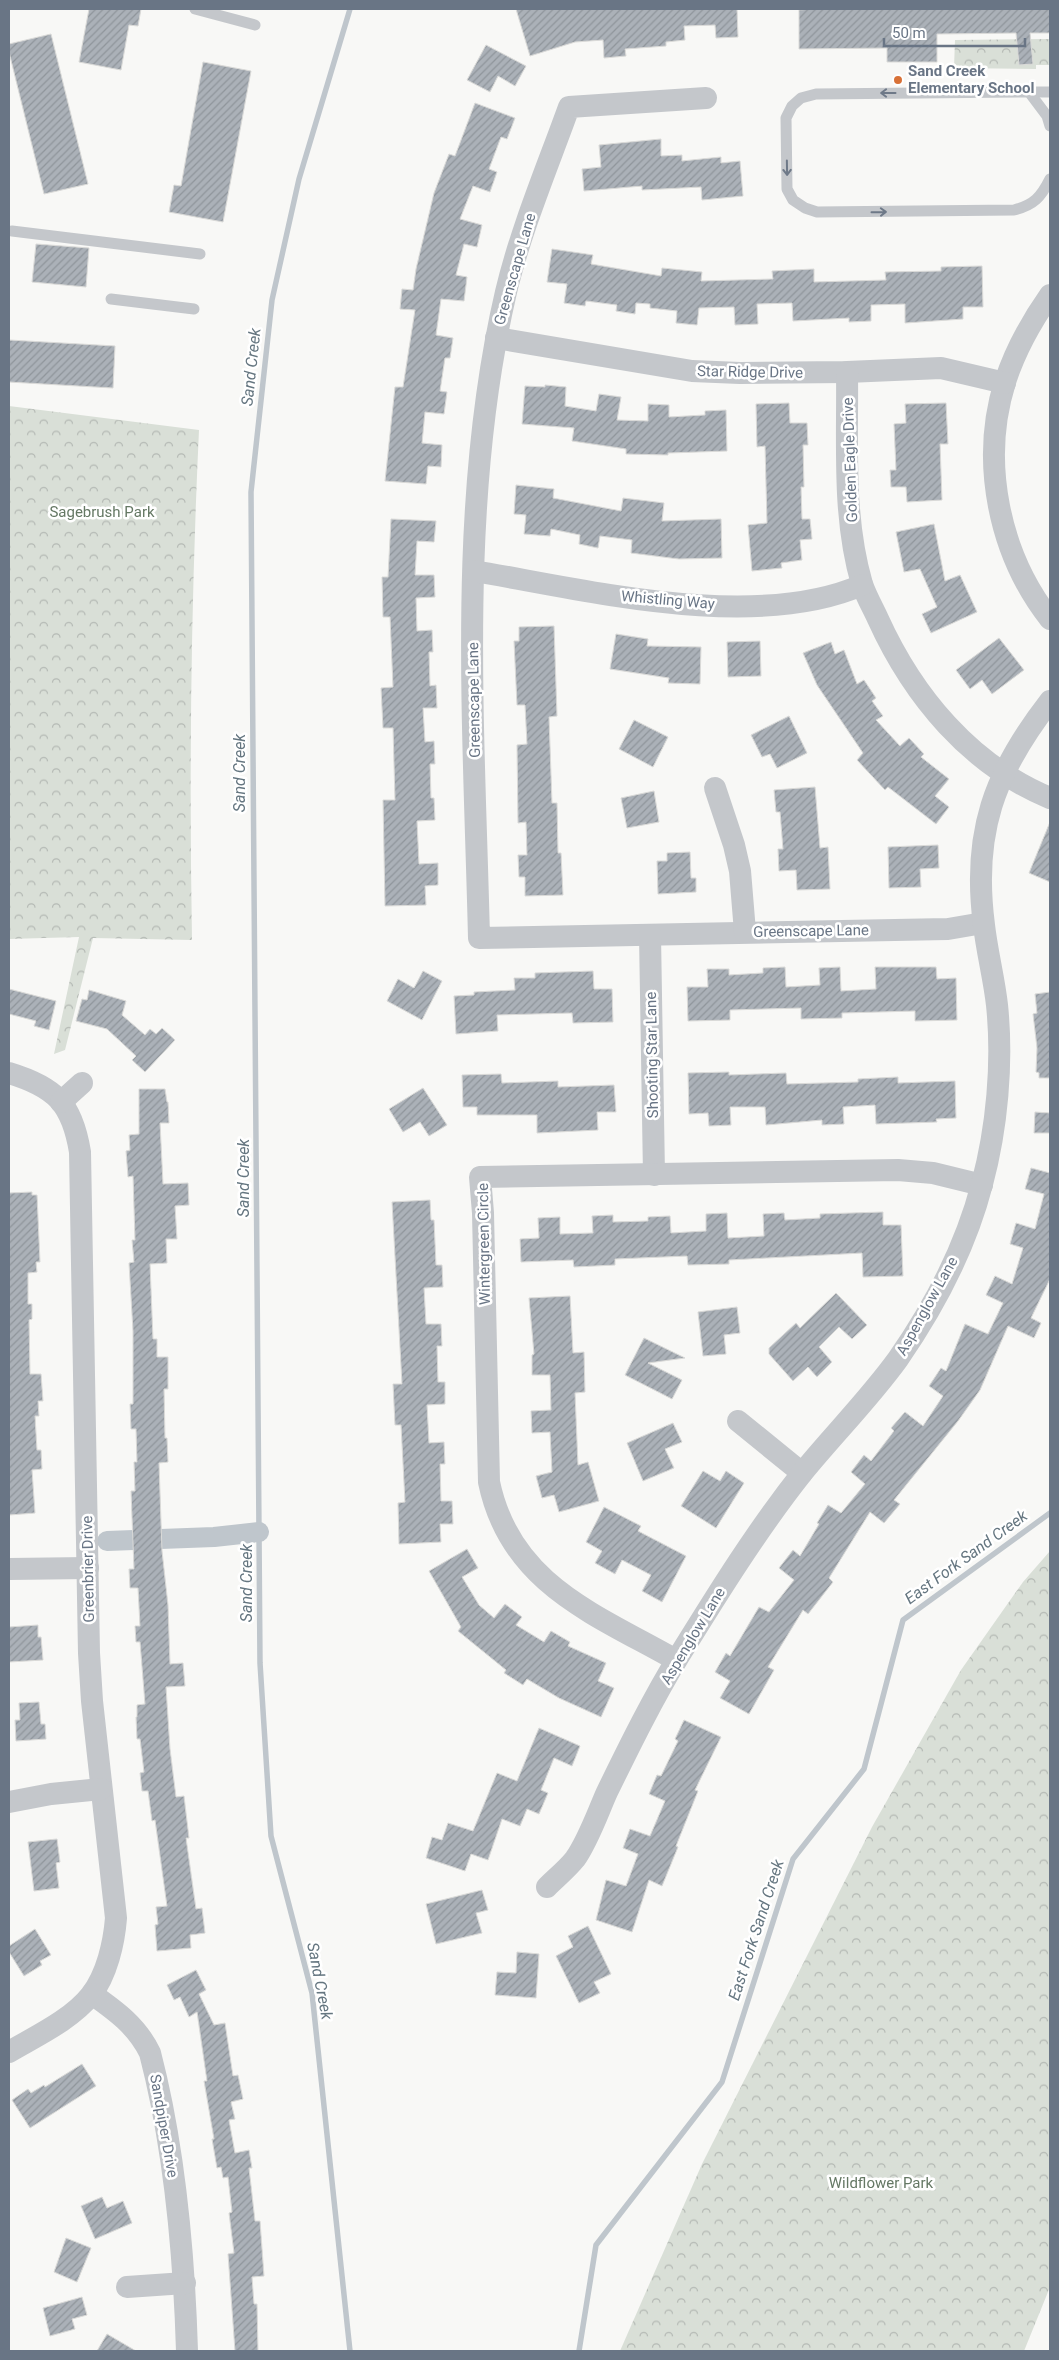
<svg xmlns="http://www.w3.org/2000/svg" width="1059" height="2360" viewBox="0 0 1059 2360" font-family="Roboto,sans-serif">
  <style>
    .park { fill: url(#park-crowns) }
    .lines { fill: none; stroke-linecap: round; stroke-linejoin: round }
    .stream { stroke: #bfc6cc; stroke-width: 5.5 }
    .canal { stroke: #bfc6cc; stroke-width: 20 }
    .building { fill: url(#building-hatch); stroke: #dadad8 }
    .service { stroke: #c4c7cb; stroke-width: 11 }
    .minor { stroke: #c4c7cb; stroke-width: 22 }
    .oneway { stroke: #6e7988 }
    .poi-dot { fill: #d87137; stroke: #fff; stroke-width: 2 }
    .labels { text-anchor: middle; dominant-baseline: central; stroke-width: 5; stroke-linejoin: round; paint-order: stroke }
    .poi-label { font-size: 15px; font-weight: bold; fill: #697585; stroke: #fff; text-anchor: start }
    .street-label { font-size: 15px; fill: #697585; stroke: #fff }
    .park-label { font-size: 15px; fill: #657864; stroke: #fff }
    .water-label { font-size: 16px; font-style: italic; fill: #657680; stroke: #fff }
  </style>
  <defs>
    <pattern id="park-crowns" width="20" height="18" patternUnits="userSpaceOnUse" patternTransform="scale(1.25)"><rect width="20" height="18" fill="#d9dfd7"/><path d="M2 6a3 3 0 1 1 6 0M12 15a3 3 0 1 1 6 0" fill="none" stroke="#b4b9b4"/></pattern>
    <pattern id="building-hatch" width="6" height="6" patternUnits="userSpaceOnUse" patternTransform="scale(1.25)"><rect width="6" height="6" fill="#abb1b8"/><path d="M-1 1l2-2M0 6l6-6M5 7l2-2" fill="none" stroke="#8f959b"/></pattern>
  </defs>
  <rect width="100%" height="100%" fill="#f8f8f6"/>
  <!-- park -->
  <g class="park">
    <path d="M1050 39V65H1036V69L954 68 955 40Z"/>
    <path d="M9 406 199 430C191 600 189 770 192 940L93 938 65 1050 54 1054 79 937 9 939Z"/>
    <path d="M1050 1551V2287L1024 2351H620L702 2164 872 1827 961 1670 1023 1582Z"/>
  </g>
  <g class="lines">
    <!-- stream -->
    <g class="stream">
      <path d="M350 9 299 179 272 300 251 492 260 1663 271 1836 312 1993 350 2351"/>
      <path d="M579 2351 596 2245 722 2082 793 1859 864 1769 903 1620 1050 1513"/>
    </g>
    <!-- canal -->
    <path class="canal" d="M107 1541 214 1537 259 1532"/>
  </g>
  <!-- building -->
  <g class="building">
    <path d="M89 9H141L138 26 129 25 121 70 79 62Z"/>
    <path d="M516 9H737L738 37 716 38 715 25 684 26 685 40 666 42V46L625 49 626 56 604 58 603 40 575 42 530 56Z"/>
    <path d="M813 9H1050V33H1030L1033 64 1019 65 1016 33 937 34V62H887V48L799 49V10Z"/>
    <path d="M51 34 88 184 44 194 9 52V44Z"/>
    <path d="M486 45 526 66 515 86 498 76 490 92 467 80Z"/>
    <path d="M203 62 251 71 223 222 169 212 174 185 181 186Z"/>
    <path d="M475 103 515 118 507 139 501 137 489 169 497 172 490 192 473 186 460 219 482 225 477 247 464 244 456 275 467 277 464 301 441 299 436 335 453 338 450 358H445L440 391 447 392 444 414 425 412 422 443 442 445 441 467 428 466 426 484 385 481 395 387H403L415 310 400 309 402 289 413 290 416 269 434 193 449 154 455 156Z"/>
    <path d="M661 139V156L682 155V161L721 157V163L740 161 743 196 702 200 701 187 642 190V186L584 191 582 169 601 167 599 145Z"/>
    <path d="M36 244 89 248 86 287 32 282Z"/>
    <path d="M552 249 593 255 591 264 661 276 662 268 702 272 701 281 773 279 772 271 814 269V282L886 280 885 272 941 271V267L982 266 983 307H963V319L905 323V304L871 305V321L849 322V318L793 321 792 303 757 304 758 324 735 325 734 307 699 308 697 325 676 323 677 311 650 308V304L636 303 635 314 616 311 617 305 586 301 585 306 564 303 567 284 547 282Z"/>
    <path d="M9 340 115 346 113 388 9 382Z"/>
    <path d="M545 385 566 387 565 406 596 411 599 394 621 397 617 420 648 421V404L669 405V417L705 415V411L726 410 727 451 668 453V455L626 454V449L572 441 574 428 522 424 525 386 545 387Z"/>
    <path d="M789 403 790 423H807L808 445H803L804 487H801L802 519H810L812 539 800 540 802 560 781 563 782 568 752 571 748 525 767 523 765 446 757 447 756 404Z"/>
    <path d="M946 403 948 444H940L942 500 907 502 906 487H891L890 470H896L894 424 906 423 905 404Z"/>
    <path d="M516 485 554 489 553 498 621 511 623 498 664 503 662 521 721 519 722 558 679 559 631 553 632 540 600 536 598 548 579 544 580 535 551 529 550 536 524 534 526 515 514 514Z"/>
    <path d="M391 519 436 521 434 542 417 541 415 575H434L435 597 416 598 417 631 432 630 433 652H429L430 686 436 685 437 708H423L425 742 434 741 435 764H430L431 798H434L435 820 417 821 419 864 438 863V885L425 886 426 905 385 906 383 800H395L393 728H383L381 688 393 687 390 617H383L382 577H388Z"/>
    <path d="M934 524 945 581 960 575 977 612 931 633 922 614 937 607 920 569 904 572 896 532Z"/>
    <path d="M554 626 557 716 549 717 552 803H557L558 853H561L563 895 525 896V877H519L518 855H527L526 822 518 823 517 745 527 744 525 705H517L514 641H519V627Z"/>
    <path d="M616 634 648 639 647 646 701 647 700 684 668 683 669 678 610 669Z"/>
    <path d="M999 638 1024 670 992 694 982 680 970 689 956 670Z"/>
    <path d="M760 641 761 676 728 677 727 642Z"/>
    <path d="M831 642 835 654 844 650 857 684 864 680 876 698 872 701 883 716 876 720 900 746 909 738 924 754 921 757 949 779 935 796 949 807 936 824 888 787 885 790 857 760 863 753 817 685 803 653Z"/>
    <path d="M789 716 807 753 777 768 770 754 762 757 751 735Z"/>
    <path d="M634 720 668 737 653 767 619 749Z"/>
    <path d="M815 787 820 848 828 847 830 889 797 890 796 870 779 871 778 849H783L780 812H776L774 790Z"/>
    <path d="M654 791 659 822 627 828 621 798Z"/>
    <path d="M1050 822V882L1029 873Z"/>
    <path d="M938 845 939 868 920 869 921 887 889 888 888 847Z"/>
    <path d="M690 852 691 878H696V892L658 894 657 861H667V853Z"/>
    <path d="M785 967 786 987 820 985 819 968 840 967 841 991 876 989 875 967H936L937 979 956 978 957 1020 915 1021V1011L842 1013V1018L801 1019V1008L730 1010V1020L688 1021 687 987H708L707 969H729V975L763 973V968Z"/>
    <path d="M423 971 442 981 422 1020 387 1001 398 979 414 988Z"/>
    <path d="M593 971 594 989H612L613 1022 573 1023 572 1013 497 1015 498 1031 456 1034 454 996 474 995V992L515 990 514 978H535V973Z"/>
    <path d="M9 989 56 1001 49 1030 34 1026 36 1021 9 1014Z"/>
    <path d="M89 990 126 1001 122 1015 145 1035 150 1029 156 1034 162 1028 175 1040 145 1072 132 1060 136 1056 107 1029 76 1021 82 999 87 1000Z"/>
    <path d="M1050 992V1078H1039V1073L1036 1072 1037 1048 1033 1014 1037 1013 1035 994Z"/>
    <path d="M729 1072V1075L786 1073 787 1084 858 1082V1079L898 1077V1083L955 1081 956 1118 936 1119 937 1122 876 1124 875 1105 843 1107 844 1124 822 1125V1120L766 1125 765 1107H730L731 1125 709 1126 708 1113 689 1114 688 1073Z"/>
    <path d="M501 1074 502 1083 558 1081V1087L614 1085 616 1112H597L598 1130 537 1133V1115H477V1107H463L462 1075Z"/>
    <path d="M423 1088 447 1125 429 1136 420 1122 403 1132 389 1109Z"/>
    <path d="M139 1089H165L167 1102H168L169 1123H160L163 1184 188 1183 189 1205 175 1206 177 1239H166L167 1263 150 1264 153 1339H157V1357H168V1389H164L165 1438H167L168 1462 159 1463 162 1551 168 1605 170 1664 183 1663 185 1686 166 1687 170 1749 176 1797 184 1796 189 1838H186L196 1909 202 1908 205 1933 190 1935 191 1948 157 1951 155 1925 158 1924 156 1907 167 1906 155 1820 152 1821 148 1791H142L140 1773 144 1772 140 1739H137L136 1717H137V1705L145 1704 140 1642H136L135 1626H140L138 1588H130L129 1569H134L131 1491H135L134 1462H137L136 1429H131L130 1404H133V1331L129 1263 134 1262 132 1240H135L133 1176 128 1177 126 1151 130 1150 129 1135 139 1134Z"/>
    <path d="M1035 1112 1050 1113V1133H1034Z"/>
    <path d="M1031 1168 1050 1173V1279L1031 1318 1041 1323 1034 1338 1008 1326 980 1390 958 1421 894 1500 900 1504 884 1523 870 1512 829 1578 833 1582 808 1614 803 1610 768 1667 774 1670 749 1714 720 1698 730 1681 715 1672 726 1653 730 1656 759 1607 769 1612 794 1580 779 1568 793 1550 800 1556 819 1524 817 1523 828 1505 841 1513 865 1484 851 1472 864 1455 871 1461 894 1431 891 1428 905 1412 923 1426 943 1396 929 1386 941 1368 946 1371 965 1324 988 1334 1003 1303 986 1295 995 1276 1012 1284 1023 1248 1010 1244 1016 1223 1035 1229 1044 1194 1025 1189Z"/>
    <path d="M32 1192V1195H37L40 1262H36L37 1272 28 1273V1304H32V1319L29 1320 30 1374H41L43 1401H38L39 1416H35L37 1450H41L42 1469 32 1470 35 1513 9 1515V1193Z"/>
    <path d="M430 1200 431 1220H434L436 1265H442L443 1287 424 1288 426 1324H441L442 1346H437L438 1382H445V1404L427 1405 429 1443 444 1442 445 1464H440L441 1501H452L453 1524H440L441 1542 399 1544 398 1503 405 1502 401 1425H395L393 1384H402L392 1202Z"/>
    <path d="M883 1212V1225H901L903 1276 863 1277 862 1253 729 1260V1264L688 1265 687 1256 615 1259V1265L574 1267 573 1260 521 1262 520 1239 539 1238 538 1218 560 1217V1234L593 1233 592 1216 613 1215V1222L648 1221V1217L670 1216 671 1233 706 1231V1214L727 1213 728 1238 764 1236 763 1214 784 1213 785 1220 820 1218V1214Z"/>
    <path d="M836 1293 867 1325 852 1339 839 1327 819 1347 832 1362 817 1377 808 1367 793 1381 769 1354V1348L796 1323 800 1328Z"/>
    <path d="M570 1296 573 1353 584 1352 585 1392 575 1393 578 1465 588 1462 599 1501 559 1512 554 1495 542 1498 536 1476 552 1472 550 1432 532 1433 531 1411 551 1410 550 1375H532V1355L534 1354 529 1298Z"/>
    <path d="M737 1307 740 1333 724 1335 726 1354 703 1356 698 1312Z"/>
    <path d="M644 1338 685 1358 648 1363 682 1380 672 1399 625 1375Z"/>
    <path d="M673 1423 682 1442 665 1449 674 1468 643 1481 627 1443Z"/>
    <path d="M703 1471 720 1481 726 1471 744 1483 716 1528 681 1506Z"/>
    <path d="M604 1507 641 1526 638 1531 686 1556 662 1602 642 1591 651 1575 622 1560 615 1574 595 1563 602 1551 586 1542Z"/>
    <path d="M467 1549 478 1568 462 1577 479 1605 494 1618 505 1604 522 1617 516 1625 544 1642 551 1631 570 1642 568 1646 606 1663 598 1681 614 1688 601 1717 559 1698 527 1679 523 1685 504 1673 506 1670 458 1631 461 1627 429 1571Z"/>
    <path d="M38 1625V1637H41L43 1660 9 1662V1627Z"/>
    <path d="M39 1702 41 1724H45L46 1739 16 1741 15 1720H20L19 1703Z"/>
    <path d="M684 1720 721 1737 695 1790 698 1791 676 1846 678 1847 662 1886 649 1880 632 1932 596 1920 606 1880 626 1886 638 1854 623 1848 630 1829 650 1836 665 1801 649 1794 657 1775 661 1776 678 1741 675 1739Z"/>
    <path d="M539 1728 580 1746 572 1766 554 1758 541 1790 548 1793 539 1814 527 1809 520 1826 502 1819 488 1860 471 1854 465 1871 426 1858 432 1837 442 1840 448 1823 473 1831 497 1773 517 1781Z"/>
    <path d="M57 1839 60 1862 56 1863 59 1888 34 1891 28 1842Z"/>
    <path d="M482 1890 488 1910 476 1913 482 1933 436 1944 426 1904Z"/>
    <path d="M588 1926 611 1974 594 1982 600 1993 579 2003 556 1956 573 1947 568 1936Z"/>
    <path d="M35 1929 51 1955 40 1961 42 1965 24 1976 9 1952V1946Z"/>
    <path d="M517 1952 539 1954 536 1998 495 1995 497 1972 516 1973Z"/>
    <path d="M196 1970 206 1990 199 1994 214 2025 225 2023 233 2076 238 2075 243 2099 231 2102 235 2119 229 2120 235 2153 249 2150 252 2168H249L255 2221H260L264 2276 252 2277 254 2304H257L258 2351H235L228 2254 234 2253 229 2213 232 2212 228 2177 223 2178 221 2167 217 2168 212 2139H214L204 2081H207L197 2012 189 2017 180 1997 174 2000 167 1985Z"/>
    <path d="M82 2064 96 2086 30 2128 12 2100 28 2089 31 2093 44 2085 45 2087Z"/>
    <path d="M102 2197 107 2208 123 2201 132 2223 95 2239 81 2206Z"/>
    <path d="M66 2238 91 2248 77 2282 54 2272Z"/>
    <path d="M82 2297 87 2315 72 2319 75 2329 50 2336 43 2308Z"/>
    <path d="M107 2334 136 2351H97Z"/>
  </g>
  <g class="lines">
    <!-- service -->
    <g class="service">
      <path d="M195 9 255 25"/>
      <path d="M1029 92H1050"/>
      <path d="M1050 126 1047 116 1029 92 816 94 801 98 792 106 786 118 787 189 793 200 805 208 817 212 1014 210C1034 205 1041 197 1050 179"/>
      <path d="M12 231 200 254"/>
      <path d="M111 299 194 309"/>
    </g>
    <!-- minor -->
    <g class="minor">
      <path d="M706 98 569 107C547 168 521 229 506 292 457 502 474 724 479 938L948 929 983 923"/>
      <path d="M1050 295C1031 322 1015 351 1005 382 980 462 999 554 1050 619"/>
      <path d="M496 338 692 371 740 373 847 372 941 368 1005 383"/>
      <path d="M847 372C848 442 842 516 862 584 866 596 873 608 878 619 913 696 970 765 1050 798"/>
      <path d="M474 571C587 590 754 632 862 585"/>
      <path d="M715 788 734 845 740 871 745 932"/>
      <path d="M650 935 654 1175"/>
      <path d="M9 1073C55 1087 72 1103 80 1152L89 1653 92 1701 116 1918C114 1943 107 1974 91 1995 71 2020 36 2036 9 2052"/>
      <path d="M61 1102 82 1083"/>
      <path d="M738 1421 802 1473"/>
      <path d="M9 1569 88 1568"/>
      <path d="M676 1660C595 1614 510 1584 489 1482L483 1213 480 1177 898 1170 933 1173 982 1185"/>
      <path d="M9 1802 51 1794 101 1789"/>
      <path d="M547 1887C556 1878 567 1869 575 1859 588 1841 598 1812 607 1792 629 1747 653 1698 679 1656 718 1593 757 1530 803 1472 834 1434 869 1399 898 1359 934 1307 966 1246 982 1184 997 1128 1003 1063 997 1005 994 978 987 952 984 925 972 833 994 773 1050 701"/>
      <path d="M92 1994C116 2011 137 2026 150 2053 175 2149 184 2252 187 2351"/>
      <path d="M127 2287 185 2283"/>
    </g>
  </g>
  <!-- one-way arrows -->
  <defs><path id="oneway-shaft" d="M-6 0H5M1.5-3L5.5 0L1.5 3" fill="none" stroke-width="1.6" stroke-linecap="round" stroke-linejoin="round" transform="scale(1.25)"/></defs>
  <g class="oneway">
    <use href="#oneway-shaft" transform="translate(888 93) rotate(180)"/>
    <use href="#oneway-shaft" transform="translate(787 168) rotate(89)"/>
    <use href="#oneway-shaft" transform="translate(879 212) rotate(-1)"/>
  </g>
  <!-- markers -->
  <circle class="poi-dot" cx="898" cy="80" r="5"/>
  <g class="labels">
    <!-- poi labels -->
    <g class="poi-label">
      <text x="908" y="71">Sand Creek<tspan x="908" dy="17">Elementary School</tspan></text>
    </g>
    <!-- street labels -->
    <g class="street-label">
      <text transform="translate(515 269) rotate(-74)">Greenscape Lane</text>
      <text transform="translate(750 372) rotate(1)">Star Ridge Drive</text>
      <text transform="translate(850 460) rotate(-92)">Golden Eagle Drive</text>
      <text transform="translate(668 600) rotate(5)">Whistling Way</text>
      <text transform="translate(474 700) rotate(-91)">Greenscape Lane</text>
      <text transform="translate(811 931) rotate(-1)">Greenscape Lane</text>
      <text transform="translate(652 1055) rotate(-91)">Shooting Star Lane</text>
      <text transform="translate(484 1244) rotate(-91)">Wintergreen Circle</text>
      <text transform="translate(927 1306) rotate(-61)">Aspenglow Lane</text>
      <text transform="translate(88 1569) rotate(-91)">Greenbrier Drive</text>
      <text transform="translate(693 1636) rotate(-59)">Aspenglow Lane</text>
      <text transform="translate(164 2126) rotate(80)">Sandpiper Drive</text>
    </g>
    <!-- park labels -->
    <g class="park-label">
      <text x="102" y="512">Sagebrush Park</text>
      <text x="881" y="2183">Wildflower Park</text>
    </g>
    <!-- water labels -->
    <g class="water-label">
      <text transform="translate(251 367) rotate(-84)">Sand Creek</text>
      <text transform="translate(239 773) rotate(-90)">Sand Creek</text>
      <text transform="translate(243 1178) rotate(-90)">Sand Creek</text>
      <text transform="translate(966 1557) rotate(-36)">East Fork Sand Creek</text>
      <text transform="translate(246 1583) rotate(-90)">Sand Creek</text>
      <text transform="translate(756 1930) rotate(-72)">East Fork Sand Creek</text>
      <text transform="translate(320 1981) rotate(79)">Sand Creek</text>
    </g>
  </g>
  <!-- border -->
  <rect width="1059" height="2360" fill="none" stroke="#697585" stroke-width="20"/>
  <!-- scale -->
  <path d="M884 38v8h141v-8" fill="none" stroke="#697585" stroke-width="2.5"/>
  <text x="892" y="38" font-size="15" fill="#697585" stroke="#ffffff" stroke-width="4" paint-order="stroke">50 m</text>
</svg>
